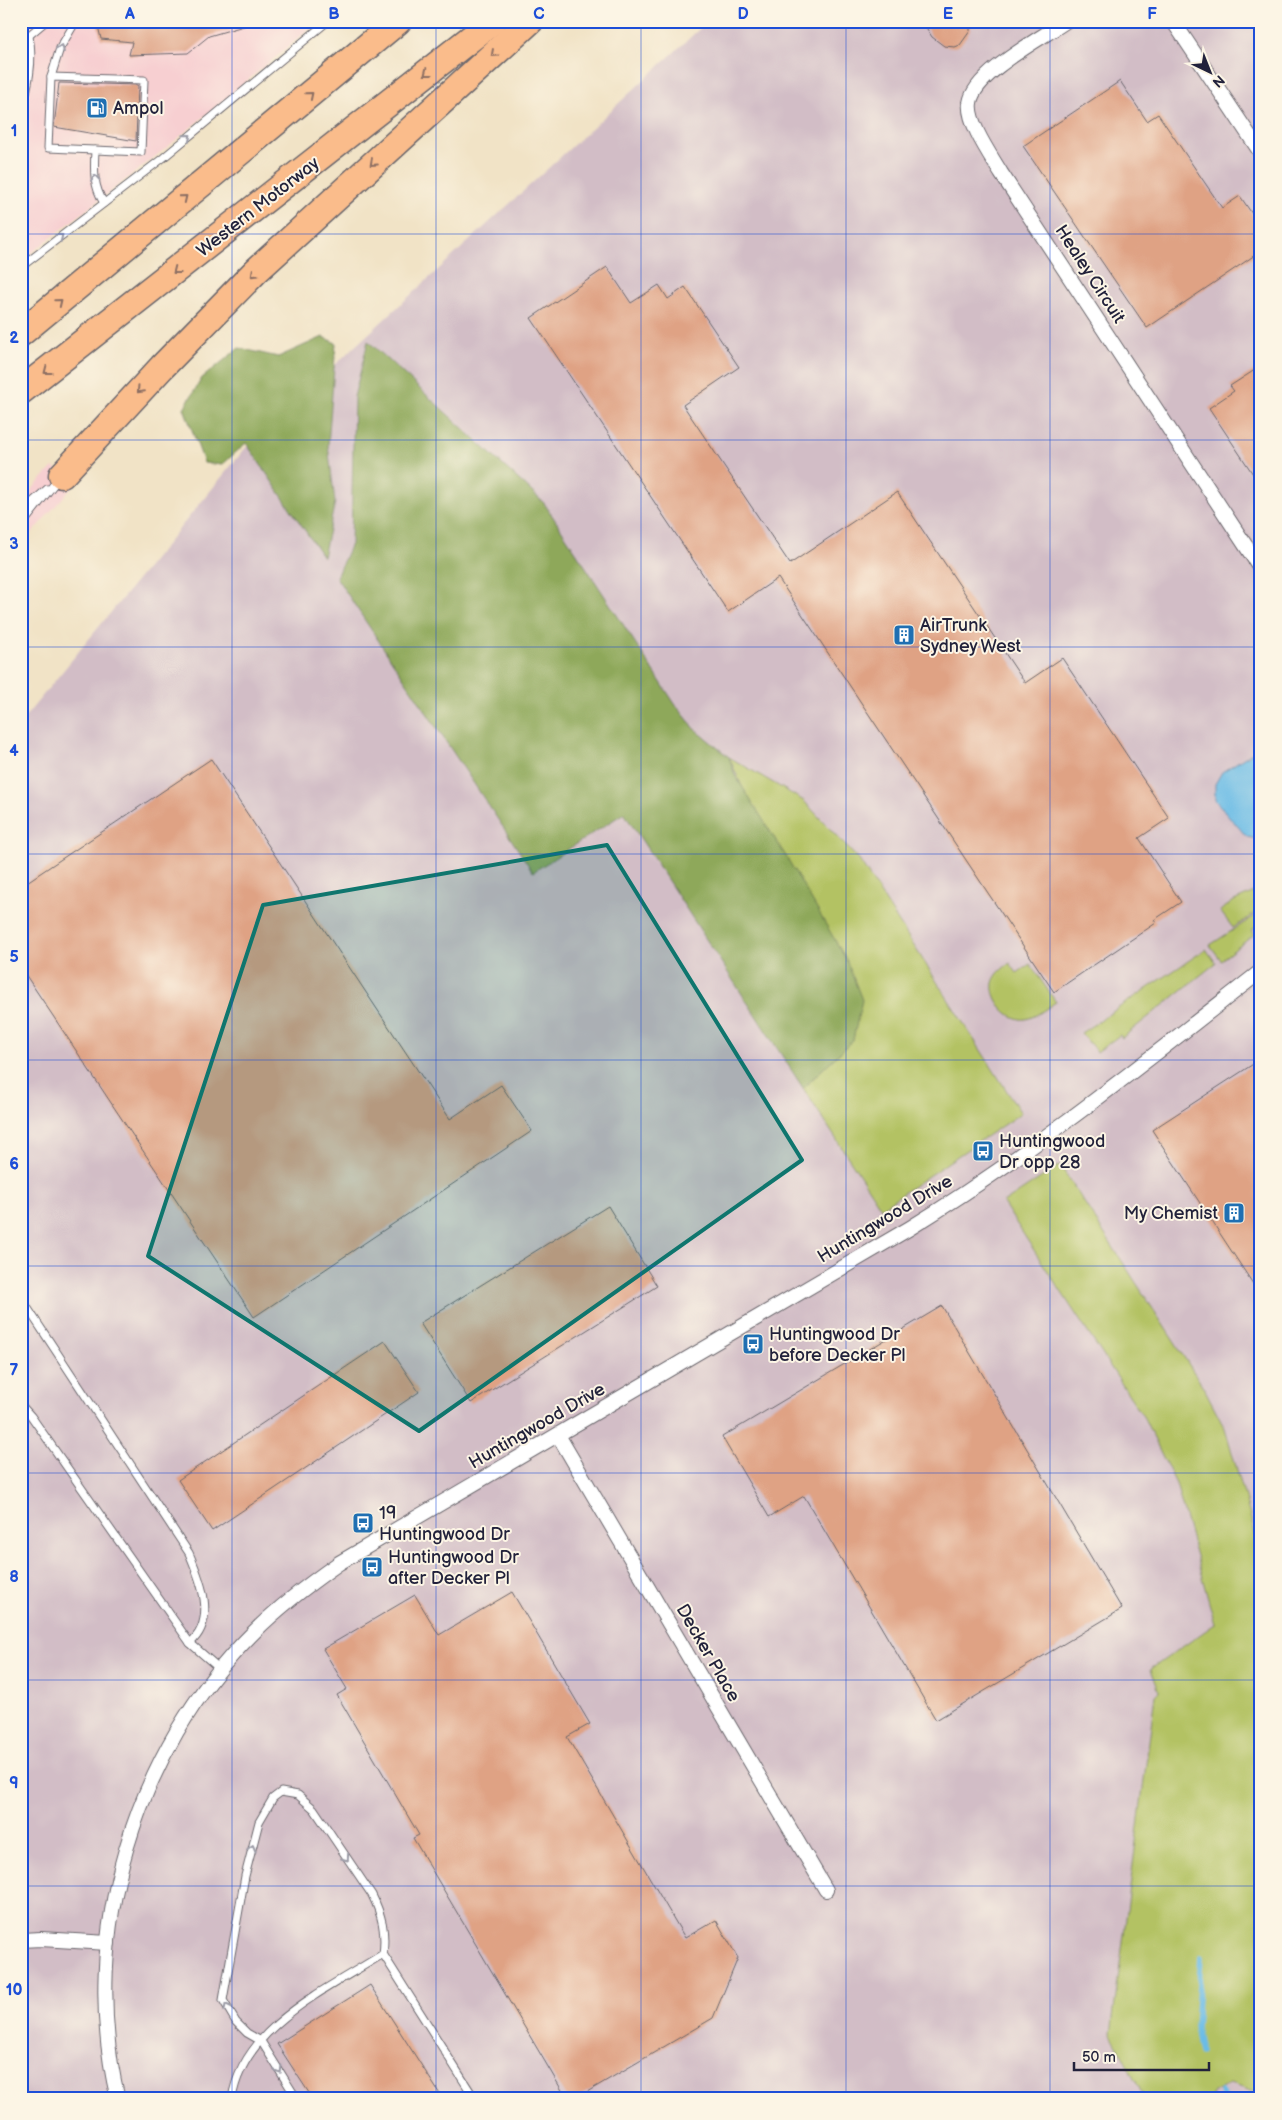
<svg xmlns="http://www.w3.org/2000/svg" width="1282" height="2120" viewBox="0 0 1282 2120" font-family="'Balsamiq Sans',sans-serif">
  <style>
    .built { fill: #f7cfd1 }
    .industrial { fill: #d2bdc6 }
    .green { fill: #b3c264; stroke: #6a7250 }
    .forest { fill: #8ea85a; stroke: #58654a }
    .water { fill: #6abce6; stroke: #466f90 }
    .lines { fill: none; stroke-linecap: round; stroke-linejoin: round }
    .stream { stroke: #6abce6; stroke-width: 5.5 }
    .building { fill: #dfa284 }
    .service-casing { stroke: #6a666c; stroke-width: 9 }
    .minor-casing { stroke: #6a666c; stroke-width: 16 }
    .motorway-casing { stroke: #6a666c; stroke-width: 29 }
    .service { stroke: #fff; stroke-width: 7 }
    .minor { stroke: #fff; stroke-width: 14 }
    .motorway { stroke: #fabc8b; stroke-width: 26 }
    .oneway { stroke: #9c9ca7 }
    .oneway2 { stroke: #8e6f63 }
    .marked { fill: #0f766e; fill-opacity: 0.2; stroke: #0f766e; stroke-width: 4; stroke-linejoin: round }
    .grid { fill: none; stroke: #1d4ed8; stroke-width: 1; stroke-opacity: 0.55 }
    .labels { text-anchor: middle; dominant-baseline: central; stroke-width: 4; stroke-linejoin: round; paint-order: stroke }
    .poi-label { font-size: 18px; fill: #22223b; stroke: #fcf5e5; text-anchor: start }
    .street-label { font-size: 18px; fill: #22223b; stroke: #fcf5e5 }
    .neatline { fill: none; stroke: #1d4ed8; stroke-width: 2 }
    .grid-label { font-size: 16px; text-anchor: middle; font-weight: bold; fill: #1d4ed8 }
  </style>
  <rect width="100%" height="100%" fill="#fcf5e5"/>
  <filter id="ink" filterUnits="userSpaceOnUse"><feTurbulence type="fractalNoise" baseFrequency=".02" numOctaves="2"/><feDisplacementMap in="SourceGraphic" scale="10" xChannelSelector="R" yChannelSelector="G"/><feConvolveMatrix kernelMatrix="1 2 1 2 8 2 1 2 1" color-interpolation-filters="sRGB"/></filter>
  <filter id="wash" filterUnits="userSpaceOnUse"><feTurbulence type="fractalNoise" baseFrequency=".0096" numOctaves="4" result="noise"/><feDisplacementMap in="SourceGraphic" scale="20" xChannelSelector="R" yChannelSelector="G"/><feGaussianBlur stdDeviation="1.12" result="paint"/><feColorMatrix in="noise" values="0 0 0 0 0 0 0 0 0 0 0 0 0 0 0 0 0 1.4 0 .05"/><feComposite in="paint" operator="in"/></filter>
  <g filter="url(#wash)">
    <rect width="100%" height="100%" fill="#f1e3c6"/>
    <!-- built -->
    <g class="built">
      <path d="M21 21H319L165 149 21 261Z"/>
      <path d="M53 467 74 485 21 545V501Z"/>
    </g>
    <!-- industrial -->
    <path class="industrial" d="M708 21H1261V2099H21V722L248 445Z"/>
    <!-- green -->
    <g class="green">
      <path d="M729 757 804 801 859 860 1021 1113 881 1208 803 1088 853 1040Z"/>
      <path d="M1261 889V910L1233 928 1220 911 1234 901Z"/>
      <path d="M1261 912V923L1252 930 1255 934 1221 960 1210 945Z"/>
      <path d="M1206 949 1216 963 1122 1038 1120 1035 1097 1052 1081 1033Z"/>
      <path d="M1010 963 1017 973 1030 964 1056 1002C1047 1008 1036 1017 1026 1019 1009 1022 990 999 993 983 995 974 1003 968 1010 963Z"/>
      <path d="M1060 1165 1204 1388 1225 1428 1261 1554 1259 2094 1230 2084 1213 2093 1212 2099H1145L1111 2034 1155 1695 1159 1691 1151 1669 1215 1624 1176 1484 1144 1418 1003 1203Z"/>
    </g>
    <!-- forest -->
    <g class="forest">
      <path d="M323 337 336 343 328 445 335 502 323 557 246 443 222 465 204 463 184 408 202 378 239 348 278 357Z"/>
      <path d="M368 341 544 503 675 704 696 730 729 757 735 775 787 858 846 959 862 1000 853 1040 803 1088 624 813 533 872 336 577 351 544 354 397Z"/>
    </g>
    <!-- water -->
    <path class="water" d="M1261 747V840L1247 837 1215 800V784L1222 772Z"/>
    <g class="lines">
      <!-- stream -->
      <g class="stream">
        <path d="M1201 2052 1196 2027 1201 1957"/>
        <path d="M1221 2092 1225 2099"/>
      </g>
    </g>
    <g id="blocks">
      <!-- building -->
      <g class="building">
        <path d="M97 21H246L247 25 209 36 188 53 129 55 132 42 101 39Z"/>
        <path d="M922 21H970V31L960 45 955 47 944 46 932 37Z"/>
        <path d="M1120 81 1147 121 1158 114 1222 208 1240 196 1261 227V251L1147 328 1023 146Z"/>
        <path d="M59 83 138 85 136 141 54 127Z"/>
        <path d="M607 267 631 303 659 285 668 299 685 287 739 367 683 405 790 564 897 492 1025 683 1062 658 1169 818 1139 838 1181 902 1154 920 1156 923 1054 992 778 578 728 612 531 318Z"/>
        <path d="M1261 366V486L1209 408 1234 391 1230 386Z"/>
        <path d="M211 759 450 1119 501 1085 532 1131 254 1317 21 968V886Z"/>
        <path d="M1261 1059V1296L1152 1130Z"/>
        <path d="M608 1206 657 1286 471 1403 420 1323Z"/>
        <path d="M942 1306 1122 1609 936 1720 804 1496 769 1517 722 1437Z"/>
        <path d="M385 1341 419 1392 212 1531 178 1480Z"/>
        <path d="M512 1592 590 1724 567 1737 685 1938 716 1920 738 1958 713 2018 575 2099H567L413 1838 419 1835 337 1695 347 1689 323 1649 415 1595 439 1635Z"/>
        <path d="M370 1985 443 2099H313L277 2044Z"/>
      </g>
    </g>
  </g>
  <g filter="url(#ink)">
    <use href="#blocks" fill-opacity="0" stroke="#6a666c" stroke-width="1"/>
    <g class="lines">
      <!-- service casing -->
      <g class="service-casing">
        <g id="service">
          <path d="M21 42 46 21"/>
          <path d="M51 77 144 80 141 152 48 148Z"/>
          <path d="M51 77 60 48 76 21"/>
          <path d="M21 112C28 87 34 62 29 36"/>
          <path d="M95 150C94 170 93 186 104 203"/>
          <path d="M21 267 163 158 328 21"/>
          <path d="M21 512 47 489"/>
          <path d="M21 526 58 479"/>
          <path d="M21 1298 189 1553C201 1581 217 1620 190 1643"/>
          <path d="M21 1405 31 1416 190 1643 221 1670"/>
          <path d="M232 2099C243 2026 328 1989 383 1954L475 2099"/>
          <path d="M297 2099 261 2041 247 2033 236 2022 223 2000 245 1876 259 1822 273 1798 281 1792 298 1795 314 1809 372 1895C382 1915 386 1932 383 1954"/>
        </g>
      </g>
      <!-- minor casing -->
      <g class="minor-casing">
        <g id="minor">
          <path d="M1066 21C1042 38 974 73 970 103 967 122 991 156 1001 173L1261 569"/>
          <path d="M1173 21 1261 153"/>
          <path d="M558 1435 826 1890"/>
          <path d="M21 1940 41 1939 108 1943"/>
          <path d="M118 2099C78 1936 135 1749 254 1632 280 1606 309 1584 339 1563L910 1228C1034 1152 1146 1061 1261 971"/>
        </g>
      </g>
      <!-- motorway casing -->
      <g class="motorway-casing">
        <g id="motorway">
          <path d="M21 333 398 21"/>
          <path d="M21 391 493 21"/>
          <path d="M62 475 162 367 256 271 530 21"/>
        </g>
      </g>
      <!-- service -->
      <use href="#service" class="service"/>
      <!-- minor -->
      <use href="#minor" class="minor"/>
      <!-- motorway -->
      <use href="#motorway" class="motorway"/>
    </g>
    <!-- one-way arrows -->
    <defs><path id="oneway-chevron" d="M-2-3.5L2.5 0L-2 3.5" fill="none" stroke-width="1.6" stroke-linecap="round" stroke-linejoin="round" transform="scale(1.25)"/></defs>
    <g class="oneway">
      <use href="#oneway-chevron" transform="translate(61 48) rotate(-65)"/>
      <use href="#oneway-chevron" transform="translate(188 137) rotate(-39)"/>
      <use href="#oneway-chevron" transform="translate(95 178) rotate(-96)"/>
      <use href="#oneway-chevron" transform="translate(60 237) rotate(-38)"/>
      <use href="#oneway-chevron" transform="translate(252 1848) rotate(-75)"/>
      <use href="#oneway-chevron" transform="translate(346 1858) rotate(55)"/>
      <use href="#oneway-chevron" transform="translate(227 2007) rotate(-117)"/>
      <use href="#oneway-chevron" transform="translate(279 2070) rotate(58)"/>
    </g>
    <g class="oneway2">
      <use href="#oneway-chevron" transform="translate(494 54) rotate(138)"/>
      <use href="#oneway-chevron" transform="translate(427 73) rotate(142)"/>
      <use href="#oneway-chevron" transform="translate(310 95) rotate(-40)"/>
      <use href="#oneway-chevron" transform="translate(373 163) rotate(138)"/>
      <use href="#oneway-chevron" transform="translate(184 198) rotate(-39)"/>
      <use href="#oneway-chevron" transform="translate(176 271) rotate(142)"/>
      <use href="#oneway-chevron" transform="translate(254 274) rotate(136)"/>
      <use href="#oneway-chevron" transform="translate(59 302) rotate(-39)"/>
      <use href="#oneway-chevron" transform="translate(47 371) rotate(142)"/>
      <use href="#oneway-chevron" transform="translate(140 390) rotate(133)"/>
    </g>
  </g>
  <!-- marked area -->
  <path class="marked" d="M607 845 802 1160 419 1431 148 1256 263 905Z"/>
  <!-- grid -->
  <path class="grid" d="M232 21V2099M436 21V2099M641 21V2099M846 21V2099M1050 21V2099M21 234H1261M21 440H1261M21 647H1261M21 854H1261M21 1060H1261M21 1266H1261M21 1473H1261M21 1680H1261M21 1886H1261"/>
  <!-- icons -->
  <defs>
    <g id="fuel-square" transform="scale(1.125)"><rect x="-9" y="-9" width="18" height="18" rx="4" fill="#1f6fb2" stroke="#fcf5e5"/><path d="M-5.5-6h7V0h2V4h1.3V-2.5L3-4.5l.8-.8L6-3V5H2.5V1h-1V6h-7ZM-4.2-4.7v3.2H.2V-4.7Z" fill="#fff"/></g>
    <g id="building-square" transform="scale(1.125)"><rect x="-9" y="-9" width="18" height="18" rx="4" fill="#1f6fb2" stroke="#fcf5e5"/><path d="M-4-6H4V6H1V3H-1V6H-4ZM-2.5-4.3h1.7v1.8h-1.7ZM.8-4.3h1.7v1.8H.8ZM-2.5-1h1.7V.8h-1.7ZM.8-1h1.7V.8H.8Z" fill="#fff"/></g>
    <g id="bus-square" transform="scale(1.125)"><rect x="-9" y="-9" width="18" height="18" rx="4" fill="#1f6fb2" stroke="#fcf5e5"/><path d="M-5-6H5V4H4V6H2V4H-2V6H-4V4H-5ZM-3.5-4V0h7V-4ZM-3.5 1.2v1.5H-2V1.2ZM2 1.2v1.5H3.5V1.2Z" fill="#fff"/></g>
  </defs>
  <g fill-rule="evenodd">
    <use href="#fuel-square" x="97" y="108"/>
    <use href="#building-square" x="904" y="635"/>
    <use href="#bus-square" x="983" y="1151"/>
    <use href="#building-square" x="1234" y="1213"/>
    <use href="#bus-square" x="753" y="1344"/>
    <use href="#bus-square" x="363" y="1523"/>
    <use href="#bus-square" x="372" y="1567"/>
  </g>
  <g class="labels">
    <!-- poi labels -->
    <g class="poi-label">
      <text x="113" y="108">Ampol</text>
      <text x="920" y="625">AirTrunk<tspan x="920" dy="21">Sydney West</tspan></text>
      <text x="999" y="1141">Huntingwood<tspan x="999" dy="21">Dr opp 28</tspan></text>
      <text x="1218" y="1213" text-anchor="end">My Chemist</text>
      <text x="769" y="1334">Huntingwood Dr<tspan x="769" dy="21">before Decker Pl</tspan></text>
      <text x="379" y="1513">19<tspan x="379" dy="21">Huntingwood Dr</tspan></text>
      <text x="388" y="1557">Huntingwood Dr<tspan x="388" dy="21">after Decker Pl</tspan></text>
    </g>
    <!-- street labels -->
    <g class="street-label">
      <text transform="translate(258 207) rotate(-38)">Western Motorway</text>
      <text transform="translate(1090 274) rotate(57)">Healey Circuit</text>
      <text transform="translate(885 1219) rotate(-31)">Huntingwood Drive</text>
      <text transform="translate(537 1426) rotate(-30)">Huntingwood Drive</text>
      <text transform="translate(708 1653) rotate(60)">Decker Place</text>
    </g>
  </g>
  <!-- margin -->
  <rect width="1282" height="2120" fill="none" stroke="#fcf5e5" stroke-width="55"/>
  <!-- north arrow -->
  <g transform="translate(1210 72) rotate(137)" stroke="#fcf5e5" stroke-width="4" paint-order="stroke">
  <path d="M0-4L9 19L0 12L-9 19Z" fill="#22223b"/>
  <text y="-8" font-size="14" font-weight="bold" text-anchor="middle" fill="#22223b">N</text>
  </g>
  <!-- scale -->
  <path d="M1074 2062v8h135v-8" fill="none" stroke="#22223b" stroke-width="2.5"/>
  <text x="1082" y="2062" font-size="15" fill="#22223b" stroke="#fcf5e5" stroke-width="4" paint-order="stroke">50 m</text>
  <rect x="28" y="28" width="1226" height="2064" class="neatline"/>
  <g class="grid-label">
    <text x="130" y="19">A</text>
    <text x="334" y="19">B</text>
    <text x="539" y="19">C</text>
    <text x="743" y="19">D</text>
    <text x="948" y="19">E</text>
    <text x="1152" y="19">F</text>
    <text x="14" y="136">1</text>
    <text x="14" y="343">2</text>
    <text x="14" y="549">3</text>
    <text x="14" y="756">4</text>
    <text x="14" y="962">5</text>
    <text x="14" y="1169">6</text>
    <text x="14" y="1375">7</text>
    <text x="14" y="1582">8</text>
    <text x="14" y="1788">9</text>
    <text x="14" y="1995">10</text>
  </g>
</svg>
